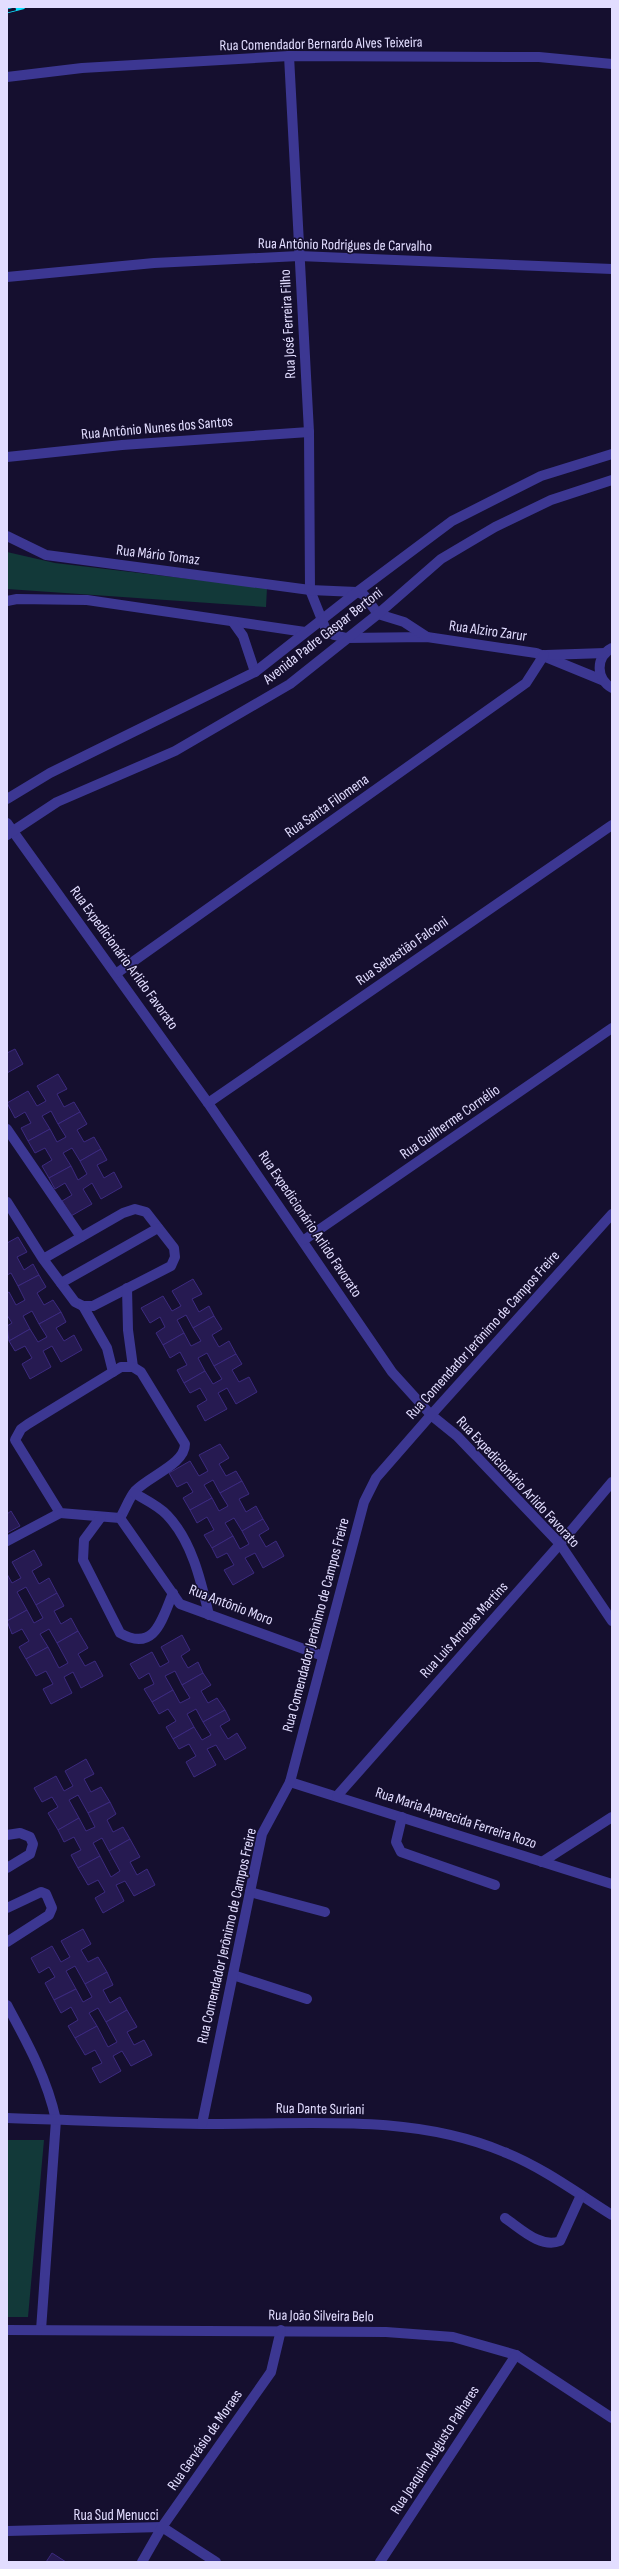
<svg xmlns="http://www.w3.org/2000/svg" width="619" height="2569" viewBox="0 0 619 2569" font-family="'Sofia Sans Condensed',sans-serif">
  <style>
    .green { fill: #123939 }
    .building { fill: #261a51; stroke: #3c2a7f }
    .lines { fill: none; stroke-linecap: round; stroke-linejoin: round }
    .minor { stroke: #3c3792; stroke-width: 10 }
    .rail-casing { stroke: #09e2ff; stroke-width: 4.5 }
    .rail { stroke: #150f2f; stroke-width: 3; stroke-dasharray: 9; stroke-linecap: butt }
    .labels { text-anchor: middle; dominant-baseline: central; stroke-width: 3.5; stroke-linejoin: round; paint-order: stroke }
    .street-label { font-size: 15px; fill: #e2ddff; stroke: #150f2f }
  </style>
  <rect width="100%" height="100%" fill="#150f2f"/>
  <!-- green -->
  <g class="green">
    <path d="M7 552 55 563 267 588 266 607 7 589Z"/>
    <path d="M7 2140H44L28 2317H7Z"/>
  </g>
  <!-- building -->
  <g class="building">
    <path d="M15 1049 23 1064 7 1073V1053Z"/>
    <path d="M58 1074 67 1089 57 1094 64 1107 74 1102 80 1112 58 1124 51 1111 42 1116 50 1129 28 1141 21 1128 31 1123 25 1112 15 1118 7 1103 28 1091 37 1106 46 1101 37 1086Z"/>
    <path d="M80 1112 87 1124 77 1130 84 1142 94 1137 101 1149 80 1161 72 1148 63 1153 71 1166 49 1178 42 1166 52 1160 45 1148 35 1153 28 1141 50 1129 57 1142 66 1137 58 1124Z"/>
    <path d="M101 1149 107 1160 97 1165 104 1178 114 1172 122 1187 101 1199 92 1183 83 1189 92 1204 71 1216 62 1201 72 1195 65 1183 55 1189 49 1178 71 1166 78 1180 87 1174 80 1161Z"/>
    <path d="M18 1237 27 1252 17 1257 24 1270 33 1264 39 1275 18 1286 11 1273 7 1275V1243Z"/>
    <path d="M39 1275 46 1287 37 1293 44 1305 53 1300 61 1312 39 1324 32 1311 23 1316 30 1329 9 1341 7 1326 12 1323 7 1315V1293L9 1292 16 1305 25 1300 18 1286Z"/>
    <path d="M193 1279 202 1294 192 1299 199 1312 209 1306 214 1316 193 1328 186 1315 177 1320 184 1333 163 1345 156 1333 165 1327 160 1317 150 1323 141 1308 163 1296 172 1311 181 1306 172 1291Z"/>
    <path d="M61 1312 66 1322 56 1328 64 1341 74 1335 82 1350 61 1362 52 1346 43 1351 51 1367 30 1379 22 1364 32 1358 25 1346 15 1351 9 1341 30 1329 38 1342 47 1337 39 1324Z"/>
    <path d="M214 1316 222 1329 212 1335 219 1347 229 1341 236 1354 214 1366 207 1353 198 1358 205 1371 184 1383 177 1370 187 1365 180 1352 170 1358 163 1345 184 1333 191 1346 201 1341 193 1328Z"/>
    <path d="M236 1354 242 1364 232 1370 239 1382 249 1377 257 1392 236 1404 227 1388 218 1393 227 1409 205 1421 197 1406 207 1400 200 1388 190 1393 184 1383 205 1371 213 1384 222 1379 214 1366Z"/>
    <path d="M220 1444 229 1458 219 1464 226 1476 236 1471 242 1481 220 1493 213 1480 204 1485 212 1498 190 1510 183 1498 193 1492 187 1482 177 1487 169 1473 190 1461 199 1476 208 1471 199 1455Z"/>
    <path d="M242 1481 249 1494 239 1499 246 1512 256 1506 263 1519 242 1531 234 1518 225 1523 233 1536 212 1548 204 1535 214 1530 207 1517 197 1523 190 1510 212 1498 219 1511 228 1506 220 1493Z"/>
    <path d="M11 1511 20 1526 7 1533V1514Z"/>
    <path d="M263 1519 269 1529 259 1535 266 1547 276 1541 284 1556 263 1568 255 1553 245 1558 254 1573 233 1585 224 1570 234 1565 227 1553 217 1558 212 1548 233 1536 240 1549 249 1544 242 1531Z"/>
    <path d="M34 1550 42 1565 32 1571 39 1584 49 1578 57 1593 36 1605 26 1587 17 1592 27 1610 7 1621V1574L12 1583 21 1578 12 1562Z"/>
    <path d="M57 1593 64 1606 54 1611 61 1624 71 1618 78 1631 57 1643 49 1629 40 1634 48 1647 26 1659 19 1647 29 1641 22 1629 12 1634 7 1621 27 1610 34 1623 43 1618 36 1605Z"/>
    <path d="M78 1631 88 1648 78 1654 85 1666 95 1661 103 1676 81 1688 73 1672 64 1677 72 1693 51 1704 43 1689 53 1684 46 1671 36 1676 26 1659 48 1647 59 1668 68 1663 57 1643Z"/>
    <path d="M182 1635 190 1650 181 1656 188 1668 198 1662 203 1673 182 1685 175 1671 165 1676 173 1690 152 1702 144 1689 154 1684 149 1673 139 1679 130 1664 152 1652 160 1667 169 1662 161 1647Z"/>
    <path d="M203 1673 211 1685 201 1691 208 1703 217 1698 225 1710 203 1722 196 1709 187 1714 194 1727 173 1739 166 1727 176 1721 168 1709 159 1714 152 1702 173 1690 180 1703 190 1698 182 1685Z"/>
    <path d="M225 1710 230 1720 220 1726 228 1739 237 1733 246 1748 225 1760 216 1745 207 1749 216 1765 194 1777 186 1762 196 1756 189 1744 179 1749 173 1739 194 1727 202 1740 211 1735 203 1722Z"/>
    <path d="M86 1759 94 1774 84 1779 91 1792 101 1787 110 1802 88 1813 78 1795 69 1800 79 1818 58 1830 48 1813 58 1807 52 1797 42 1802 34 1788 56 1776 64 1791 73 1786 65 1771Z"/>
    <path d="M110 1802 116 1814 107 1820 113 1832 123 1827 130 1839 109 1851 102 1838 93 1843 100 1856 78 1868 71 1855 81 1850 74 1837 64 1842 58 1830 79 1818 86 1831 95 1827 88 1813Z"/>
    <path d="M130 1839 140 1857 130 1862 137 1875 147 1869 155 1885 134 1896 125 1881 116 1885 124 1901 103 1913 95 1898 105 1892 98 1880 88 1885 78 1868 100 1856 111 1877 120 1871 109 1851Z"/>
    <path d="M83 1929 91 1944 81 1950 88 1962 98 1957 107 1972 85 1984 75 1966 66 1971 76 1989 54 2000 45 1983 55 1977 49 1967 39 1973 31 1958 52 1946 61 1962 70 1957 61 1941Z"/>
    <path d="M107 1972 113 1985 103 1990 110 2003 120 1997 127 2010 106 2022 98 2008 89 2013 97 2026 75 2038 68 2026 78 2020 71 2007 61 2013 54 2000 76 1989 83 2002 92 1997 85 1984Z"/>
    <path d="M127 2010 137 2027 127 2032 134 2045 144 2040 152 2055 131 2066 122 2051 113 2056 121 2071 100 2083 92 2068 102 2063 95 2050 85 2055 75 2038 97 2026 108 2047 117 2042 106 2022Z"/>
    <path d="M52 2553 66 2562H46Z"/>
  </g>
  <g class="lines">
    <!-- minor -->
    <g class="minor">
      <path d="M289 56 309 432 310 590 326 630 334 635 347 638 427 637 536 653 602 680"/>
      <path d="M7 77 82 68 289 56 539 57 612 64"/>
      <path d="M7 277 154 263 299 256 612 269"/>
      <path d="M7 457 122 445 309 432"/>
      <path d="M7 536 46 555 310 590 357 592 364 595 378 614"/>
      <path d="M7 601 17 599 87 600 305 632"/>
      <path d="M378 614 404 622 427 637"/>
      <path d="M233 622 243 636 255 672"/>
      <path d="M612 648C595 657 596 679 612 688"/>
      <path d="M546 655 605 653"/>
      <path d="M7 799 50 773 255 672 357 592 452 521 541 476 612 454"/>
      <path d="M7 823 208 1103 392 1372 431 1415 457 1436 560 1544 612 1621"/>
      <path d="M7 835 57 802 175 751 290 684 378 614 441 559 495 527 551 500 612 480"/>
      <path d="M117 973 526 683 544 655"/>
      <path d="M208 1103 612 825"/>
      <path d="M7 1129 81 1237"/>
      <path d="M7 1202 43 1259 75 1302 83 1306H93L171 1266 175 1257 174 1248 146 1212 135 1209 123 1213 43 1259"/>
      <path d="M304 1240 612 1028"/>
      <path d="M61 1283 158 1228"/>
      <path d="M127 1288 128 1330 133 1367"/>
      <path d="M83 1306 107 1348 113 1372"/>
      <path d="M121 1367H133L141 1372 185 1444C185 1464 149 1476 135 1491 129 1498 125 1510 120 1518L60 1513 15 1440 21 1429 28 1424Z"/>
      <path d="M134 1493C144 1499 159 1506 167 1515 192 1541 201 1581 209 1615"/>
      <path d="M101 1517 84 1540 83 1560 120 1633C155 1653 162 1619 173 1593"/>
      <path d="M120 1518 180 1604 323 1656"/>
      <path d="M7 1541 60 1513"/>
      <path d="M290 1782 612 1884"/>
      <path d="M337 1796 560 1544 612 1482"/>
      <path d="M402 1817 396 1842 401 1852 495 1885"/>
      <path d="M7 1835 20 1833 30 1837 33 1844 30 1854 7 1868"/>
      <path d="M542 1862 612 1817"/>
      <path d="M250 1892 325 1912"/>
      <path d="M7 1908 41 1892 46 1894 52 1908 49 1915 7 1942"/>
      <path d="M233 1975 307 1999"/>
      <path d="M7 2005C27 2042 47 2078 56 2120L41 2330"/>
      <path d="M7 2118C72 2120 137 2123 202 2124 301 2125 409 2112 504 2152 542 2167 577 2193 612 2215"/>
      <path d="M202 2124 262 1834 290 1782 364 1502 376 1478 431 1415 612 1214"/>
      <path d="M505 2218C520 2228 541 2249 560 2241L581 2195"/>
      <path d="M7 2330 386 2332 453 2337 516 2355 612 2418"/>
      <path d="M7 2531 162 2527 216 2562"/>
      <path d="M142 2562 162 2527 271 2372 281 2330"/>
      <path d="M380 2562 516 2355"/>
    </g>
    <!-- rail casing -->
    <g class="rail-casing">
      <path id="rail" d="M7 11 23 7"/>
    </g>
    <!-- rail -->
    <use href="#rail" class="rail"/>
  </g>
  <g class="labels">
    <!-- street labels -->
    <g class="street-label">
      <text transform="translate(321 44) rotate(-1)">Rua Comendador Bernardo Alves Teixeira</text>
      <text transform="translate(345 245) rotate(1)">Rua Antônio Rodrigues de Carvalho</text>
      <text transform="translate(288 324) rotate(-93)">Rua José Ferreira Filho</text>
      <text transform="translate(157 428) rotate(-5)">Rua Antônio Nunes dos Santos</text>
      <text transform="translate(158 555) rotate(7)">Rua Mário Tomaz</text>
      <text transform="translate(488 631) rotate(8)">Rua Alziro Zarur</text>
      <text transform="translate(323 636) rotate(-38)">Avenida Padre Gaspar Bertoni</text>
      <text transform="translate(327 806) rotate(-35)">Rua Santa Filomena</text>
      <text transform="translate(402 951) rotate(-35)">Rua Sebastião Falconi</text>
      <text transform="translate(124 958) rotate(54)">Rua Expedicionário Arlido Favorato</text>
      <text transform="translate(450 1122) rotate(-35)">Rua Guilherme Cornélio</text>
      <text transform="translate(310 1224) rotate(56)">Rua Expedicionário Arlido Favorato</text>
      <text transform="translate(483 1335) rotate(-48)">Rua Comendador Jerônimo de Campos Freire</text>
      <text transform="translate(518 1482) rotate(47)">Rua Expedicionário Arlido Favorato</text>
      <text transform="translate(231 1605) rotate(21)">Rua Antônio Moro</text>
      <text transform="translate(316 1625) rotate(-75)">Rua Comendador Jerônimo de Campos Freire</text>
      <text transform="translate(464 1630) rotate(-48)">Rua Luis Arrobas Martins</text>
      <text transform="translate(456 1818) rotate(18)">Rua Maria Aparecida Ferreira Rozo</text>
      <text transform="translate(227 1936) rotate(-77)">Rua Comendador Jerônimo de Campos Freire</text>
      <text transform="translate(320 2109) rotate(1)">Rua Dante Suriani</text>
      <text transform="translate(321 2316) rotate(1)">Rua João Silveira Belo</text>
      <text transform="translate(205 2440) rotate(-55)">Rua Gervásio de Moraes</text>
      <text transform="translate(435 2450) rotate(-57)">Rua Joaquim Augusto Palhares</text>
      <text x="116" y="2515">Rua Sud Menucci</text>
    </g>
  </g>
  <!-- border -->
  <rect width="619" height="2569" fill="none" stroke="#e2ddff" stroke-width="16"/>
</svg>
